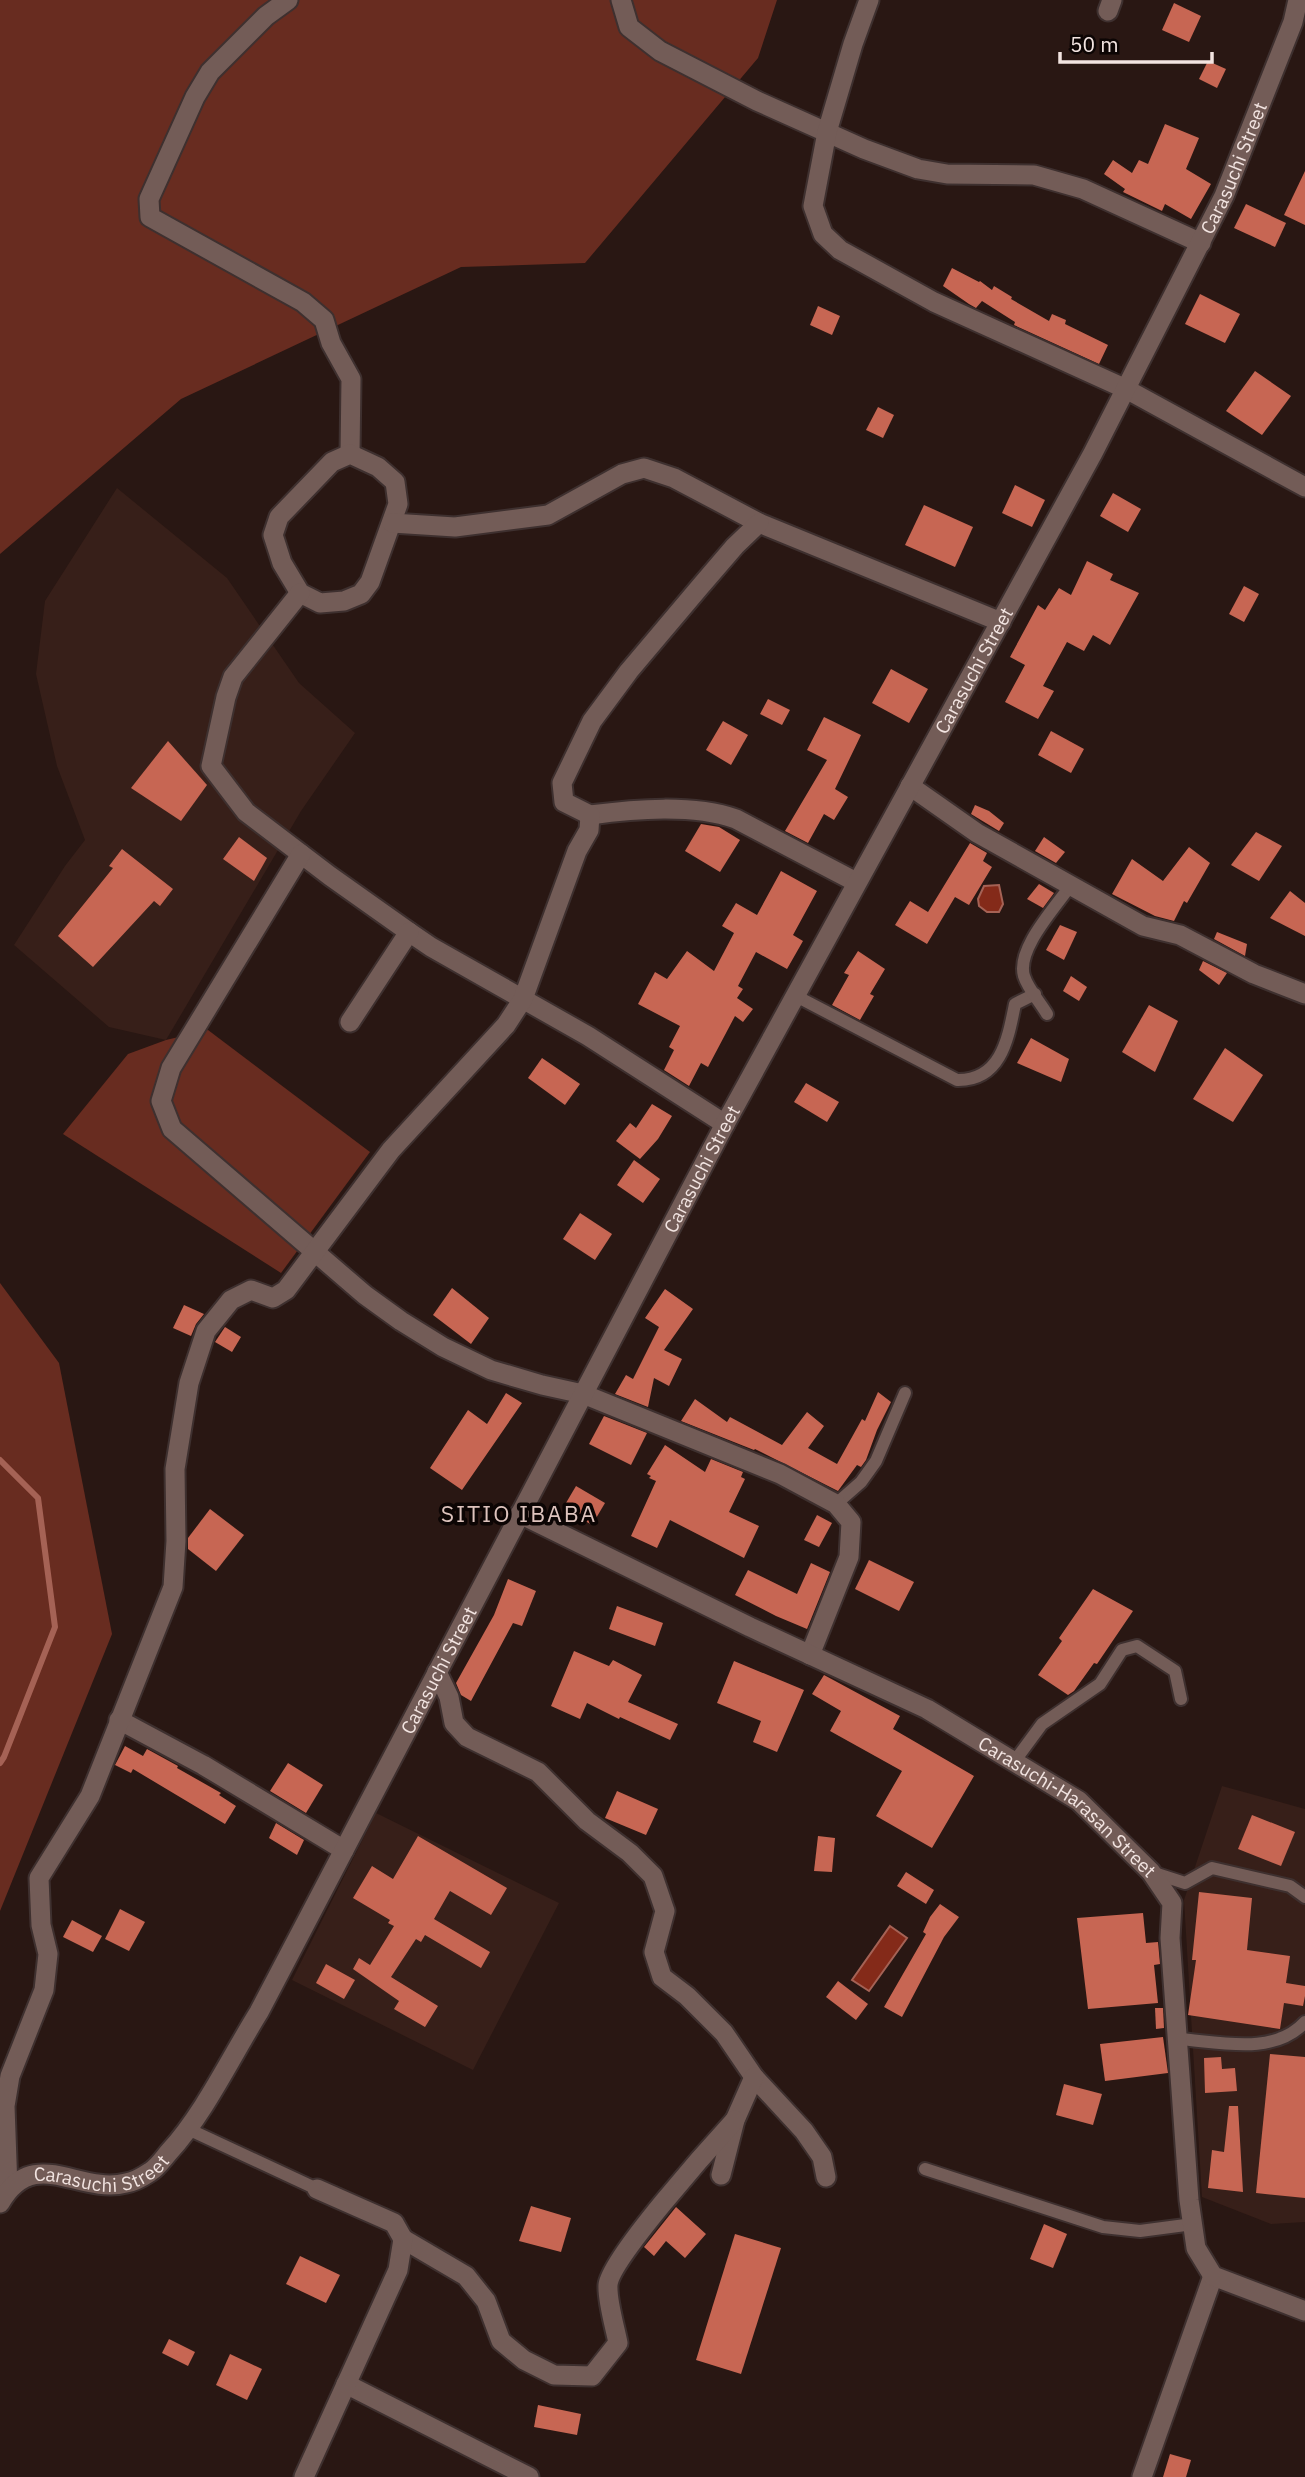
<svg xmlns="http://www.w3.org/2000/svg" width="1305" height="2477" viewBox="0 0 1305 2477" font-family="'IBM Plex Sans',sans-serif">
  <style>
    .built { fill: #371f19 }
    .green { fill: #682c20 }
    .water { fill: #842a19; stroke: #a56255; stroke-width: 2 }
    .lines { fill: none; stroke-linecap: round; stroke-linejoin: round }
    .stream { stroke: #a56255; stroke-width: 6 }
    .building { fill: #c76653 }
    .service-casing { stroke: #3e302f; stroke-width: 16 }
    .minor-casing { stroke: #3e302f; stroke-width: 23 }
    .tertiary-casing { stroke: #3e302f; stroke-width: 23 }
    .service { stroke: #735c57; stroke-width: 12 }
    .minor { stroke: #735c57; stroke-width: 19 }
    .tertiary { stroke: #735c57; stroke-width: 19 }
    .labels { text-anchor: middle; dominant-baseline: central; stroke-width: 7; stroke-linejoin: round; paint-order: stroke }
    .street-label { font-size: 19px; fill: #f2e4e1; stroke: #0c0504 }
    .quarter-label { font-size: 23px; letter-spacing: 2px; fill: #ddc3bd; stroke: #0c0504 }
  </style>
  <rect width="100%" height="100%" fill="#291713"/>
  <!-- built -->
  <g class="built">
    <path d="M117 488 227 578 299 683 355 733 301 811 166 1040 109 1027 14 945 65 866 85 840 57 766 36 674 45 601Z"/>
    <path d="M1222 1786 1305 1809V2222L1271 2224 1202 2197 1184 1900Z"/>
    <path d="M376 1813 559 1903 473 2070 292 1980Z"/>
  </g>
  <!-- green -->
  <g class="green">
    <path d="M0 0H777L758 58 585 263 461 267 181 399 0 554Z"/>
    <path d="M208 1030 370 1152 281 1273 63 1134 128 1054 166 1040Z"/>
    <path d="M0 1283 59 1363 112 1634 0 1911Z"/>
  </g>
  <!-- water -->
  <g class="water">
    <path d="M999 885 1003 904 999 912H987L979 906 978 899 984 886Z"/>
    <path d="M890 1926 907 1938 869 1991 852 1980Z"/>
  </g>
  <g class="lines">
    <!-- stream -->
    <path class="stream" d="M0 1460 38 1498 55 1627 4 1757 0 1763"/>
  </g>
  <!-- building -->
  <g class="building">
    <path d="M1174 3 1201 16 1189 42 1162 30Z"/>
    <path d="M1208 61 1226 69 1217 88 1199 79Z"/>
    <path d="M1165 124 1199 138 1186 169 1211 184 1191 219 1165 204 1162 211 1123 192 1125 189 1104 174 1113 160 1132 173 1139 160 1148 164Z"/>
    <path d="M1305 171V225L1284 215Z"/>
    <path d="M1246 204 1286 223 1275 247 1234 228Z"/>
    <path d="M952 268 979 282 980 281 992 290 994 286 1012 297 1011 299 1049 321 1052 314 1066 320 1065 324 1108 345 1099 364 1014 325 1015 322 982 301 976 308 969 304 943 286Z"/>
    <path d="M1200 294 1240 314 1225 343 1185 324Z"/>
    <path d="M818 306 840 316 832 335 810 325Z"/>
    <path d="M1255 371 1291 396 1262 435 1226 411Z"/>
    <path d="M878 407 894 415 883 438 866 430Z"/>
    <path d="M1015 485 1045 500 1032 527 1002 513Z"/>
    <path d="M1113 493 1141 509 1128 532 1100 516Z"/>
    <path d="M924 505 973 527 955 567 905 545Z"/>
    <path d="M1087 561 1113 574 1110 580 1139 593 1110 645 1093 635 1084 651 1067 642 1043 686 1054 691 1038 719 1005 702 1025 665 1010 657 1038 605 1045 610 1059 588 1071 595Z"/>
    <path d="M1244 586 1259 594 1244 622 1229 614Z"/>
    <path d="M891 669 928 689 909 723 872 703Z"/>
    <path d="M768 699 790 710 782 725 760 714Z"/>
    <path d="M824 717 861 735 835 789 848 797 834 820 824 814 808 843 785 831 827 760 807 750Z"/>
    <path d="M723 721 748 735 731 765 706 750Z"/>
    <path d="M1051 731 1084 749 1071 773 1038 755Z"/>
    <path d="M168 741 207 785 181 821 131 788Z"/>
    <path d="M975 805 989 811 1004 823 999 831 971 814Z"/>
    <path d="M701 824 719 827 740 840 720 872 685 851Z"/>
    <path d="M1256 832 1282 846 1259 881 1231 865Z"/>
    <path d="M239 837 267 858 254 881 223 859Z"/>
    <path d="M1044 837 1065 852 1056 863 1035 851Z"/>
    <path d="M970 843 987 853 983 861 992 867 969 905 955 897 927 944 895 925 910 901 928 912Z"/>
    <path d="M1189 847 1210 863 1187 903 1184 901 1174 921 1155 916 1112 894 1132 859 1163 881Z"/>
    <path d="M122 849 173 889 160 906 154 901 93 967 58 936 113 868 109 866Z"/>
    <path d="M781 871 817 891 793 935 803 941 787 969 756 952 738 986 743 989 737 998 753 1009 743 1022 735 1016 708 1067 701 1063 689 1086 664 1070 674 1050 669 1047 680 1026 638 1004 655 972 667 979 687 951 714 971 734 933 722 926 736 903 757 915Z"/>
    <path d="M1039 884 1054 893 1043 908 1027 899Z"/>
    <path d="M1290 891 1305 903V936L1270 918Z"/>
    <path d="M1060 925 1077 932 1064 960 1046 950Z"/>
    <path d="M1217 932 1247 944 1245 956 1214 939Z"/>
    <path d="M858 951 885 969 870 994 874 996 860 1020 832 1005 849 975 844 973Z"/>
    <path d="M1203 961 1227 973 1219 985 1199 970Z"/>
    <path d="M1071 976 1087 987 1079 1001 1063 991Z"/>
    <path d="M1149 1005 1178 1021 1155 1072 1122 1052Z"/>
    <path d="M1031 1038 1069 1059 1061 1082 1017 1063Z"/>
    <path d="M1225 1048 1263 1075 1233 1122 1193 1099Z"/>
    <path d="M542 1058 580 1084 565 1105 528 1078Z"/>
    <path d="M806 1083 839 1102 827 1122 794 1102Z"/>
    <path d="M652 1104 672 1116 658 1139 640 1159 616 1141 630 1123 636 1128Z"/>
    <path d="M634 1160 660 1179 643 1203 617 1185Z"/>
    <path d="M580 1213 612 1234 595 1260 563 1239Z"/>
    <path d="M452 1288 489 1318 471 1344 433 1315Z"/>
    <path d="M665 1289 693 1309 664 1350 682 1359 669 1386 654 1378 648 1407 615 1394 626 1375 633 1379 659 1327 645 1318Z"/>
    <path d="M184 1305 204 1314 196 1324 191 1336 173 1328Z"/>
    <path d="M225 1327 241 1337 232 1352 215 1342Z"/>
    <path d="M878 1392 891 1402 877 1430 866 1460 861 1467 857 1465 838 1491 755 1449 754 1450 681 1421 695 1399 727 1422 730 1417 782 1445 807 1412 824 1426 808 1448 837 1464 862 1419 865 1421Z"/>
    <path d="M506 1393 522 1403 462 1490 430 1468 468 1410 487 1424Z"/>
    <path d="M604 1416 647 1433 631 1465 589 1444Z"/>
    <path d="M665 1445 705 1472 711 1459 743 1472 741 1477 745 1479 729 1512 759 1526 744 1558 670 1520 657 1548 631 1536 656 1481 649 1478 651 1476 647 1474Z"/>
    <path d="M576 1486 605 1503 592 1525 563 1508Z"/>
    <path d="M210 1509 244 1535 216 1571 188 1549V1538Z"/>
    <path d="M817 1515 832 1523 819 1547 804 1540Z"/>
    <path d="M869 1560 914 1582 899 1611 855 1589Z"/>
    <path d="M811 1563 830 1572 807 1629 776 1616 735 1595 748 1570 797 1594Z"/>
    <path d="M508 1579 536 1591 522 1626 513 1623 471 1701 461 1695 456 1683 494 1615Z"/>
    <path d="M1093 1589 1133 1611 1097 1664 1094 1663 1074 1691 1068 1695 1038 1675 1062 1641 1059 1638Z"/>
    <path d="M617 1606 663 1623 655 1646 609 1629Z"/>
    <path d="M574 1651 609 1666 613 1660 642 1675 628 1702 678 1724 670 1740 620 1717 619 1719 587 1703 580 1719 551 1706Z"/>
    <path d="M734 1661 804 1690 777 1752 753 1742 761 1721 717 1703Z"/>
    <path d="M824 1675 900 1716 893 1729 974 1776 932 1848 876 1816 902 1771 830 1731 841 1711 812 1694Z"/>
    <path d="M125 1746 143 1756 147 1749 178 1766 177 1768 221 1793 219 1795 236 1806 225 1824 133 1769 131 1773 115 1765Z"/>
    <path d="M288 1763 323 1785 306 1813 270 1791Z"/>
    <path d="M617 1791 658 1809 646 1835 605 1818Z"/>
    <path d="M1252 1815 1295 1832 1281 1866 1238 1849Z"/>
    <path d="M276 1823 304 1840 297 1855 269 1838Z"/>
    <path d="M418 1836 507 1888 491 1915 450 1891 434 1919 490 1952 481 1968 425 1935 421 1942 416 1939 391 1977 438 2006 425 2027 394 2009 399 2001 353 1969 359 1958 370 1965 394 1926 388 1923 390 1920 353 1898 372 1866 393 1879Z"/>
    <path d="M818 1836 835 1838 832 1872 814 1871Z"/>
    <path d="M906 1872 934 1890 926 1904 897 1886Z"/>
    <path d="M1199 1892 1252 1898 1247 1950 1290 1956 1286 1983 1305 1986V1996L1303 2006 1284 2003 1280 2029 1188 2015 1196 1960H1192Z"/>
    <path d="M940 1904 959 1917 944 1937 902 2017 884 2007 926 1934 923 1932 930 1917Z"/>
    <path d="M120 1909 145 1922 129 1951 105 1939Z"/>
    <path d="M1143 1913 1146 1943 1158 1942 1160 1964 1154 1965 1158 2003 1088 2009 1077 1918Z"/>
    <path d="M72 1920 102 1936 93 1952 63 1937Z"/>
    <path d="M326 1964 355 1980 344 1999 316 1983Z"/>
    <path d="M838 1981 868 2004 856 2020 826 1997Z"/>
    <path d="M1155 2008H1163L1164 2028 1156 2029Z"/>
    <path d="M1163 2037 1168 2073 1105 2081 1100 2044Z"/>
    <path d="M1270 2054 1305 2057V2198L1256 2193Z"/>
    <path d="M1221 2057 1222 2069 1235 2068 1237 2091 1205 2093 1204 2058Z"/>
    <path d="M1064 2084 1102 2094 1093 2125 1056 2115Z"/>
    <path d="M1229 2106H1238L1243 2192 1208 2188 1212 2150 1224 2152Z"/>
    <path d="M531 2206 571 2218 561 2252 519 2241Z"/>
    <path d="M676 2207 706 2234 685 2258 666 2241 654 2256 644 2247Z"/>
    <path d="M1044 2224 1067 2234 1053 2268 1030 2259Z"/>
    <path d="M735 2234 781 2248 741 2374 696 2360Z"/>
    <path d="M300 2256 340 2275 326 2303 286 2284Z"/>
    <path d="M169 2339 195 2352 188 2366 162 2353Z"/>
    <path d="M230 2354 262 2369 247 2400 216 2385Z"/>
    <path d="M538 2405 581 2414 577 2435 534 2427Z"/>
    <path d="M1170 2454 1191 2460 1186 2477H1163Z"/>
  </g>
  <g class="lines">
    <!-- service casing -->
    <g class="service-casing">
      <g id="service">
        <path d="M794 995 957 1080C1001 1081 1008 1039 1015 1004L1035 994"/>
        <path d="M1047 1014C1040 1002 1028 989 1024 976 1016 949 1056 907 1070 886"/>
        <path d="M836 1504 861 1482 876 1461 905 1393"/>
        <path d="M1014 1762 1042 1724 1100 1684 1122 1650 1137 1646 1175 1671 1181 1699"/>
        <path d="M1151 1872 1185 1883 1212 1868 1290 1886 1305 1897"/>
        <path d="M1179 2039C1220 2042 1274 2056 1305 2022"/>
        <path d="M188 2129 317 2189"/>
        <path d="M925 2169 1103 2227 1140 2231 1193 2224"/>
      </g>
    </g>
    <!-- minor casing -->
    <g class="minor-casing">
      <g id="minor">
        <path d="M288 0 266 16 210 72 195 97 149 199 150 217 303 302 324 320 331 343 351 379 350 454"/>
        <path d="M621 0 629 27 660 51 757 101 864 149 918 169 947 174 1034 175 1083 189 1201 243"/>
        <path d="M869 0 853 44 827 132 813 206 823 234 840 250 934 302 1126 389 1305 487"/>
        <path d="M1108 11 1112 0"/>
        <path d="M350 454 378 467 395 482 398 504 370 582 361 594 344 601 320 603 300 593 282 563 273 535 279 517 332 462Z"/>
        <path d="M392 523 455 527 548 515 622 474 644 468 674 478 759 523 1001 622"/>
        <path d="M300 593 233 677 226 697 211 766 246 812 330 876 409 932 431 947 588 1036 725 1124"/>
        <path d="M910 786 977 833 1143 926 1180 935 1254 974 1305 994"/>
        <path d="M590 815C635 809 693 804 736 819L856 882"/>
        <path d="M301 854 171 1068 161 1101 172 1129 365 1295 401 1321 443 1347 491 1370 542 1385 583 1394 780 1474 836 1504 851 1522 849 1557 810 1655"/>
        <path d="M350 1022 409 932"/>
        <path d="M437 1672 449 1697 454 1723 467 1737 538 1772 587 1821 630 1853 653 1876 665 1911 654 1952 662 1977 687 1996 724 2033 754 2077 804 2131 822 2157 826 2177"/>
        <path d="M119 1720 203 1765 344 1850"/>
        <path d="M721 2175 735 2120 754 2077"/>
        <path d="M8 2189 5 2106 10 2076 44 1990 48 1954 41 1925 39 1878 90 1796 173 1587 176 1541 175 1469 189 1383 206 1331 231 1300 251 1290 273 1298 286 1290 391 1150 506 1025 523 999 577 851 589 830 590 815 564 802 562 783 592 721 629 671 699 588 735 546 759 523"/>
        <path d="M403 2239 466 2276 486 2301 501 2341 524 2360 554 2375 592 2376 618 2343C615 2327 607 2301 608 2285 610 2259 712 2145 735 2120"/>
        <path d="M346 2384 529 2477"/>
        <path d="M304 2477 398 2270 403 2239 394 2223 317 2189"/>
        <path d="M1142 2477 1213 2276"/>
      </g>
    </g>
    <!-- tertiary casing -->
    <g class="tertiary-casing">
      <g id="tertiary">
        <path id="s1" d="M520 1514 750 1627 927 1709 1079 1801 1151 1872 1172 1903 1170 1938 1189 2200 1196 2248 1213 2276 1305 2311"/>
        <path id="s2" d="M0 2203C34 2144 78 2195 126 2183 134 2182 144 2176 150 2172 158 2167 163 2159 169 2152 204 2114 231 2057 259 2012L725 1124 1093 453 1224 196 1293 22 1298 0"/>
      </g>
    </g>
    <!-- service -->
    <use href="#service" class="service"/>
    <!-- minor -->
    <use href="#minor" class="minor"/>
    <!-- tertiary -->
    <use href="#tertiary" class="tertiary"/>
  </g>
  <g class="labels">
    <!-- street labels -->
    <g class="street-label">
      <text stroke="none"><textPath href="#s2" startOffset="2446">Carasuchi Street</textPath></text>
      <text stroke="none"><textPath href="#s2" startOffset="1880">Carasuchi Street</textPath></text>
      <text stroke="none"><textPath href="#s2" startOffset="1312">Carasuchi Street</textPath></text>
      <text stroke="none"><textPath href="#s2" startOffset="746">Carasuchi Street</textPath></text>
      <text stroke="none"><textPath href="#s1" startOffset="623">Carasuchi-Harasan Street</textPath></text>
      <text stroke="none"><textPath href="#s2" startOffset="116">Carasuchi Street</textPath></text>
    </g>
    <!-- quarter labels -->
    <g class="quarter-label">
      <text x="519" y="1513">SITIO IBABA</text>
    </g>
  </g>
  <!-- scale -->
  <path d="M1060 52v10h152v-10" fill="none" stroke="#f2e4e1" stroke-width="3.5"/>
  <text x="1070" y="52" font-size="21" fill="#f2e4e1" stroke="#0c0504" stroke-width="5" paint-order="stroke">50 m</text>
</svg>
